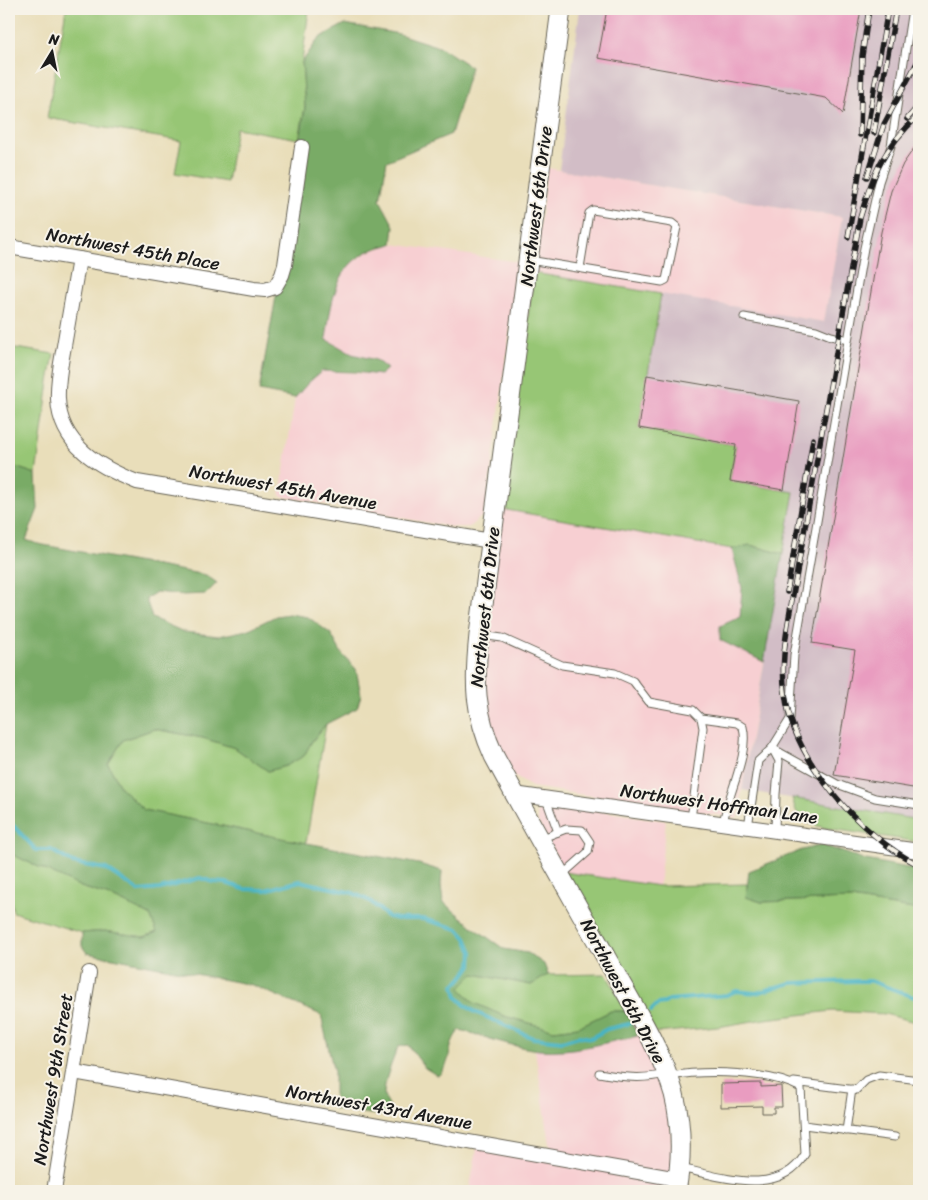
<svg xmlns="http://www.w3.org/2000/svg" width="928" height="1200" viewBox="0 0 928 1200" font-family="Sriracha,sans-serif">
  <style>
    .built { fill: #f7cfd2 }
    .industrial { fill: #d2bdc6 }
    .green { fill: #97c674; stroke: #5a7148 }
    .forest { fill: #79ab66; stroke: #4a6441 }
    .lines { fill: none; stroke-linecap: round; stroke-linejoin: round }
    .stream { stroke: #47b4c4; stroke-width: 4 }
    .building { fill: #e99cc0 }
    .lane-casing { stroke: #646053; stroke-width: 9 }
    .street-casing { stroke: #646053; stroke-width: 16 }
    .secondary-casing { stroke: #646053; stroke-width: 21 }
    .lane { stroke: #fff; stroke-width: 7 }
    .street { stroke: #fff; stroke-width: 14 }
    .secondary { stroke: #fff; stroke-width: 19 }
    .rail-casing { stroke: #1c1c1c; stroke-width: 5.5 }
    .rail { stroke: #f7f3e8; stroke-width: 4; stroke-dasharray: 11; stroke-linecap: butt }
    .labels { text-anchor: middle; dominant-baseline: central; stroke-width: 4; stroke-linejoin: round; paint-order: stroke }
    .street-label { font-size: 18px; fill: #1c1c1c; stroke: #f7f3e8 }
  </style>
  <rect width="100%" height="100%" fill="#f7f3e8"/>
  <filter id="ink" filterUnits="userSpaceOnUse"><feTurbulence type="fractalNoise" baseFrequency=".02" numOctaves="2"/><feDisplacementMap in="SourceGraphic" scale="10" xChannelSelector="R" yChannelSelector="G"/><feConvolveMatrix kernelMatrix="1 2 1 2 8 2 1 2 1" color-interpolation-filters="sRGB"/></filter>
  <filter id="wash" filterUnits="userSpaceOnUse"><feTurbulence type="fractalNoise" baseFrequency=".0096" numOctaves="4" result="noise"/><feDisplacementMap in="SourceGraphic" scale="20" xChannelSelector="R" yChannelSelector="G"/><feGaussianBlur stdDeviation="1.12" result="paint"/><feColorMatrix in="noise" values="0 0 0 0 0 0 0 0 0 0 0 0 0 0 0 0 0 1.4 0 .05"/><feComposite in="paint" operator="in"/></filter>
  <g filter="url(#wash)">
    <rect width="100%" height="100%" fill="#e9deba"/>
    <!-- built -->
    <g class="built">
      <path d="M547 168 842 217 824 322 534 273Z"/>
      <path d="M392 244 519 262 487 502 482 516 469 527H452L280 496 295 398 308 383 322 371 380 375 376 360 352 354 326 339 333 296 347 266 368 252Z"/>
      <path d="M501 509 732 549 742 588 740 617 720 626V640L764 662 737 818 532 787 515 777 503 759 481 692Z"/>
      <path d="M562 805 666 821 659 886 564 872 538 822 537 812 542 807Z"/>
      <path d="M642 1021 666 1070 676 1191H469L478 1143 552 1156 533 1038Z"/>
    </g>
    <!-- industrial -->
    <path class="industrial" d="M580 9H919V820L742 790 794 492 730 481 736 445 639 428 661 294 824 322 842 217 559 170Z"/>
    <!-- green -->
    <g class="green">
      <path d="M66 9H309L302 62 305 107 299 139 236 128 227 182 175 173 181 141 47 118Z"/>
      <path d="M534 273 661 294 639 428 736 445 730 481 794 492 783 554 750 545 732 549 501 509Z"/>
      <path d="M9 347 54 354 49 382 36 474 9 465Z"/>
      <path d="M326 724 306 843 144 810 121 788 108 764 123 740 154 729 203 738 235 748 268 771 304 756 310 744Z"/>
      <path d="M792 798 919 820V842L825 828 807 823 796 811Z"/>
      <path d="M9 853 81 887 110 896 150 915 157 932 144 937 105 931 82 933 13 912 9 888Z"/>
      <path d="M564 872 659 886 747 884V897L761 902 851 899 919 910V1023L885 1014 832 1011 765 1019 717 1027 656 1033Z"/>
      <path d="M474 974 531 985 548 975 606 974 627 1011H611L578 1027 554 1030 504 1016 474 1003 460 988Z"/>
    </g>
    <!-- forest -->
    <g class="forest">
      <path d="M345 24 399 34 442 48 471 67 451 134 387 161 380 200 394 226 392 244C384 246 376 248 369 251 334 267 331 306 326 339L352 354 376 360 387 369 380 375 355 372 322 371 308 383 295 398 259 391 282 263 305 107 302 62 319 38Z"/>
      <path d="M9 465 36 474 38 509 26 540 38 544 206 575 217 583 206 594 183 595 156 592 146 599 152 618 184 632 219 636 247 630 276 616 289 614 308 617 331 634 342 654 356 669 361 695 357 708 326 724 312 741 304 756 286 766 268 771 235 748 203 738 154 729 123 740 108 764 121 788 144 810 291 840 419 864 442 871 441 885 443 902 473 927 504 949 528 953 544 964 548 975 531 985 474 974 460 988 474 1003 504 1016 554 1030 578 1027 611 1011H627L638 1036C606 1042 572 1053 539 1050 512 1047 486 1037 460 1030 445 1045 455 1060 438 1076L425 1068 408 1045 398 1047C393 1060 384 1080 384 1094 385 1102 393 1108 392 1117L334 1109V1072L321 1015 252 985 87 953 82 946V933L105 931 144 937 157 932 150 915 110 896 81 887 9 853Z"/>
      <path d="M750 545 783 554 764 662 720 640V626L740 617 742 588 732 549Z"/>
      <path d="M822 845 866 860 919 870V910L851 899 761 902 746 897 749 871 802 850Z"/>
    </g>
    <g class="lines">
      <!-- stream -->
      <g class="stream">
        <path d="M9 821 36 850H51L73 863 106 869 139 891 160 889 200 878 213 882 226 883 244 889 265 890 300 881 353 893 370 901 388 917 398 919H423L458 929 466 938 472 952 471 965 461 979 454 985 457 997 465 1005 475 1012 533 1038 562 1041 579 1036 591 1038 607 1029 629 1024"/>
        <path d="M651 1011 658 1004 665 1003 669 1000 727 995 736 991 756 993 791 983 855 981H871L919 999"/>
      </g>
    </g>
    <g id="blocks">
      <!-- building -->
      <g class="building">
        <path d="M607 9H861L843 114 826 98 598 58Z"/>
        <path d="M919 141V789L834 775 855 650 812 643 881 232 891 191 903 164Z"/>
        <path d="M647 375 799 401 784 490 730 481 736 445 639 428Z"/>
        <path d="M761 1083V1087L781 1086 782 1107H774V1113H762V1106L721 1107V1084Z"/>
      </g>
    </g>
  </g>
  <g filter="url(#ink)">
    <use href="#blocks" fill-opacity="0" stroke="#646053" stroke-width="1"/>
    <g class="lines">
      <!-- lane casing -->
      <g class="lane-casing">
        <g id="lane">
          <path d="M912 9 891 146 879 182 864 248 794 655 790 719 772 748 837 784 875 798 919 805"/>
          <path d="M529 260 662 282 666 280 677 227 672 223 593 210 589 213 580 268"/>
          <path d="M744 317 816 330 831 336 848 340"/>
          <path d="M481 635 502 638 562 665 615 673 633 681 649 702 693 710 701 718 703 728 691 819"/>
          <path d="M701 718 737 723 743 727C750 754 727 796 723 824"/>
          <path d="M546 799 558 832"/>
          <path d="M748 827 758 761 772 748 779 761 776 794 775 831"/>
          <path d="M540 839 566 829 582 830 590 842 588 852 561 876"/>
          <path d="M599 1073C622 1077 642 1080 665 1074"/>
          <path d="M670 1076C706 1070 770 1071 801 1088L805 1154C779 1199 720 1176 680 1168"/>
          <path d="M794 1082 856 1090 866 1080 879 1075 919 1080"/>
          <path d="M804 1125 895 1137"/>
          <path d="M846 1131 852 1089"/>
        </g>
      </g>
      <!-- street casing -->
      <g class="street-casing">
        <g id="street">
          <path d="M9 247 254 289 265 290 275 287 282 275 285 265 302 147"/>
          <path d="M79 259C74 288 69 317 64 346 61 363 57 381 58 399 60 445 99 467 137 482L491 541"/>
          <path d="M514 794 919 851"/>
          <path d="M74 1072 678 1179"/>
          <path d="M54 1191 89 973"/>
        </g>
      </g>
      <!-- secondary casing -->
      <g class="secondary-casing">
        <path id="secondary" d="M561 9 479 635C474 682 474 712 494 756 531 825 570 893 608 961 630 1000 662 1051 674 1094 682 1126 682 1159 676 1191"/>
      </g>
      <!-- lane -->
      <use href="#lane" class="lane"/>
      <!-- street -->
      <use href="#street" class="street"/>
      <!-- secondary -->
      <use href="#secondary" class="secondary"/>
      <!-- rail casing -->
      <g class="rail-casing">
        <g id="rail">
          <path d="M919 115C883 149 874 171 860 218L789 617C785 641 781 668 785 693 793 760 860 836 919 865"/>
          <path d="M907 119 919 105"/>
          <path d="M874 133 896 9"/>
          <path d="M860 135 862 56 869 9"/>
          <path d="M867 177 884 124 919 59"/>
          <path d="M848 237 888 9"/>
          <path d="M787 592 813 439"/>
        </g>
      </g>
      <!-- rail -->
      <use href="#rail" class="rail"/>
    </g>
  </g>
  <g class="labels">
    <!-- street labels -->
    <g class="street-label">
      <text transform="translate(536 206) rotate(-83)">Northwest 6th Drive</text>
      <text transform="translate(133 249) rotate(10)">Northwest 45th Place</text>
      <text transform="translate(283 487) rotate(10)">Northwest 45th Avenue</text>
      <text transform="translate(485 607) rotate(-84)">Northwest 6th Drive</text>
      <text transform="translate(719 804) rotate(8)">Northwest Hoffman Lane</text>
      <text transform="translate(623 991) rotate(62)">Northwest 6th Drive</text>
      <text transform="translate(53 1079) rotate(-81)">Northwest 9th Street</text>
      <text transform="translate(379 1107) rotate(10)">Northwest 43rd Avenue</text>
    </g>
  </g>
  <!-- margin -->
  <rect width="928" height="1200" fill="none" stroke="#f7f3e8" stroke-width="30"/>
  <!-- north arrow -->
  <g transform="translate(52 52) rotate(10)" stroke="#f7f3e8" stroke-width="4" paint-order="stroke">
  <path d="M0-4L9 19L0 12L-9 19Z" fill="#1c1c1c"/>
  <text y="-8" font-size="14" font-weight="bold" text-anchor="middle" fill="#1c1c1c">N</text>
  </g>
</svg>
